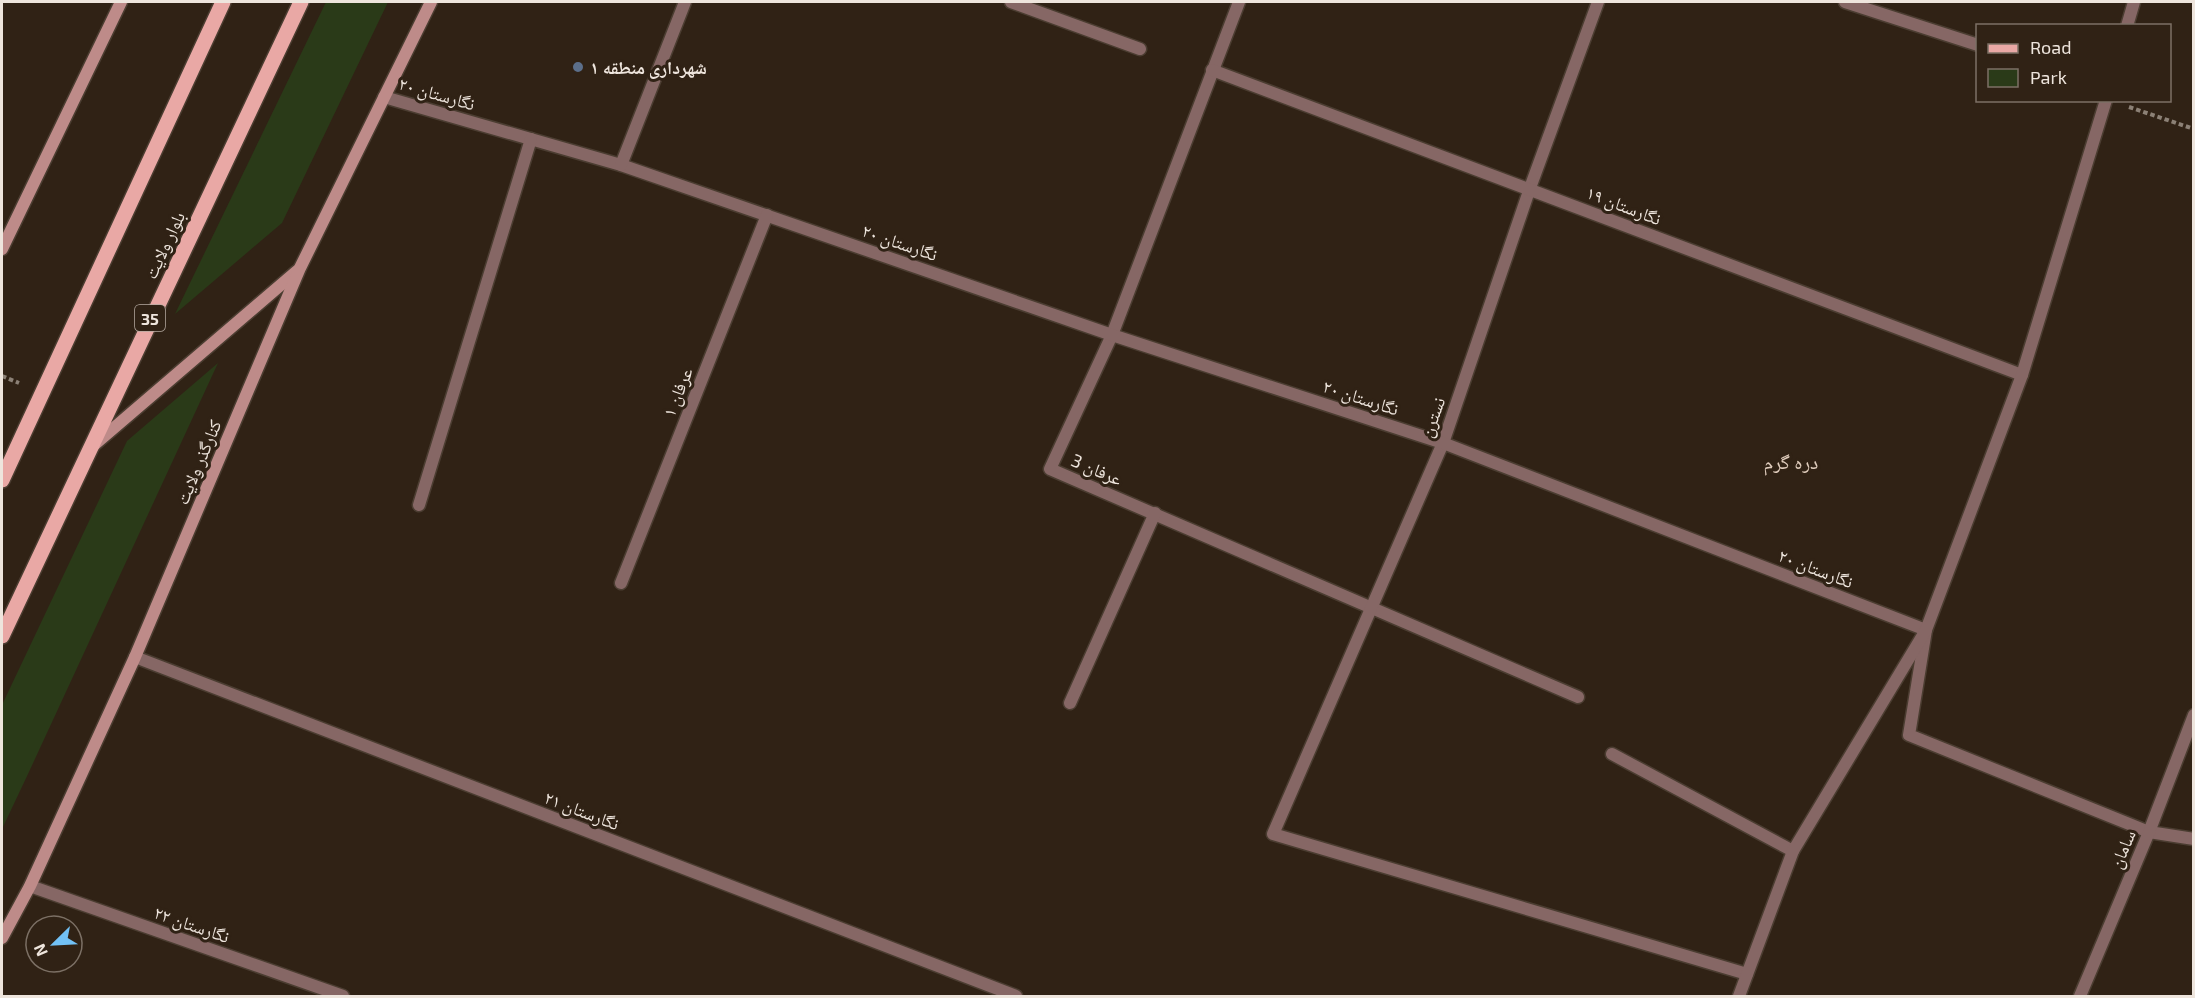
<svg xmlns="http://www.w3.org/2000/svg" width="2195" height="998" viewBox="0 0 2195 998" font-family="'Exo 2','Noto Naskh Arabic',sans-serif">
  <style>
    .green { fill: #2a3a18 }
    .lines { fill: none; stroke-linecap: round; stroke-linejoin: round }
    .street-casing { stroke: #4b3d31; stroke-width: 15 }
    .secondary-casing { stroke: #4b3d31; stroke-width: 15 }
    .primary-casing { stroke: #4b3d31; stroke-width: 18 }
    .path { stroke: #8c8176; stroke-width: 4; stroke-dasharray: 4.5 3; stroke-linecap: butt }
    .street { stroke: #866765; stroke-width: 12 }
    .secondary { stroke: #be8b89; stroke-width: 12 }
    .primary { stroke: #e9a8a5; stroke-width: 15 }
    .service-dot { fill: #5c6f8a; stroke: #302215; stroke-width: 2 }
    .labels { text-anchor: middle; dominant-baseline: central; stroke-width: 6; stroke-linejoin: round; paint-order: stroke }
    .shield { fill: #302215; stroke: #b5aaa1; stroke-width: 1.5 }
    .shield-label { font-size: 16px; font-weight: bold; fill: #eee5dd }
    .poi-label { font-size: 18px; font-weight: bold; fill: #eee5dd; stroke: #302215; text-anchor: start }
    .street-label { font-size: 18px; fill: #eee5dd; stroke: #302215 }
    .neighbourhood-label { font-size: 20px; fill: #dfccbc; stroke: #302215 }
  </style>
  <rect width="100%" height="100%" fill="#302215"/>
  <!-- green -->
  <g class="green">
    <path d="M326 2H388L282 223 175 314Z"/>
    <path d="M218 363 28 774 2 829V705L127 441Z"/>
  </g>
  <g class="lines">
    <!-- street casing -->
    <g class="street-casing">
      <g id="street">
        <path d="M1011 2 1140 49"/>
        <path d="M1239 2 1112 335 1050 469 1578 697"/>
        <path d="M1598 2 1530 188 1443 443 1273 834 1747 974"/>
        <path d="M1845 2 1978 45"/>
        <path d="M2127 26 2134 2"/>
        <path d="M1212 70 2022 375"/>
        <path d="M384 97 621 165 1112 335 1443 443 1926 630 1909 735 2149 832 2194 839"/>
        <path d="M621 165 685 2"/>
        <path d="M419 505 531 139"/>
        <path d="M621 583 767 215"/>
        <path d="M135 657 1016 996"/>
        <path d="M1070 703 1155 513"/>
        <path d="M1612 754 1793 851"/>
        <path d="M30 886 343 996"/>
        <path d="M1739 996 1793 851 1926 630 2022 375 2106 100"/>
        <path d="M2080 996 2149 832 2194 715"/>
      </g>
    </g>
    <!-- secondary casing -->
    <g class="secondary-casing">
      <g id="secondary">
        <path d="M2 249 121 2"/>
        <path d="M94 445 297 271"/>
        <path d="M2 938 30 886 135 657 300 268 431 2"/>
      </g>
    </g>
    <!-- primary casing -->
    <g class="primary-casing">
      <g id="primary">
        <path d="M2 480 223 2"/>
        <path d="M2 636 301 2"/>
      </g>
    </g>
    <!-- path -->
    <g class="path">
      <path d="M2129 107 2194 129"/>
      <path d="M2 376 19 383"/>
    </g>
    <!-- street -->
    <use href="#street" class="street"/>
    <!-- secondary -->
    <use href="#secondary" class="secondary"/>
    <!-- primary -->
    <use href="#primary" class="primary"/>
  </g>
  <!-- markers -->
  <circle class="service-dot" cx="578" cy="67" r="6"/>
  <g class="labels">
    <!-- shield labels -->
    <rect class="shield" x="135" y="305" width="30" height="26" rx="4.5"/>
    <g class="shield-label">
      <text x="150" y="318">35</text>
    </g>
    <!-- poi labels -->
    <g class="poi-label">
      <text x="590" y="67">شهرداری منطقه ۱</text>
    </g>
    <!-- street labels -->
    <g class="street-label">
      <text transform="translate(437 93) rotate(16)">نگارستان ۲۰</text>
      <text transform="translate(1624 205) rotate(21)">نگارستان ۱۹</text>
      <text transform="translate(900 242) rotate(19)">نگارستان ۲۰</text>
      <text transform="translate(164 245) rotate(-65)">بلوار ولایت</text>
      <text transform="translate(677 392) rotate(-68)">عرفان ۱</text>
      <text transform="translate(1361 397) rotate(18)">نگارستان ۲۰</text>
      <text transform="translate(1432 417) rotate(-70)">نسترن</text>
      <text transform="translate(198 462) rotate(-67)">کنارگذر ولایت</text>
      <text transform="translate(1097 469) rotate(23)">عرفان 3</text>
      <text transform="translate(1816 568) rotate(21)">نگارستان ۲۰</text>
      <text transform="translate(582 810) rotate(21)">نگارستان ۲۱</text>
      <text transform="translate(2122 849) rotate(-67)">سامان</text>
      <text transform="translate(192 924) rotate(19)">نگارستان ۲۲</text>
    </g>
    <!-- neighbourhood labels -->
    <g class="neighbourhood-label">
      <text x="1791" y="461">دره گرم</text>
    </g>
  </g>
  <!-- border -->
  <rect width="2195" height="998" fill="none" stroke="#eee5dd" stroke-width="6"/>
  <!-- legend -->
  <rect x="1976" y="24" width="195" height="78" fill="#302215" stroke="#7c7065" stroke-width="1.5"/>
  <rect x="1988" y="44" width="30" height="9" fill="#e9a8a5" stroke="#7c7065" stroke-width="1.5"/>
  <text x="2030" y="54" font-size="18" fill="#eee5dd">Road</text>
  <rect x="1988" y="69" width="30" height="18" fill="#2a3a18" stroke="#7c7065" stroke-width="1.5"/>
  <text x="2030" y="84" font-size="18" fill="#eee5dd">Park</text>
  <!-- north arrow -->
  <g transform="translate(54 944) rotate(246)"><circle r="28" fill="#302215" stroke="#7c7065" stroke-width="1.5"/>
  <path d="M0-4.5L10 22L0 15L-10 22Z" fill="#72c1f5"/>
  <text y="-9" font-size="16" font-weight="bold" text-anchor="middle" fill="#eee5dd">N</text>
  </g>
</svg>
